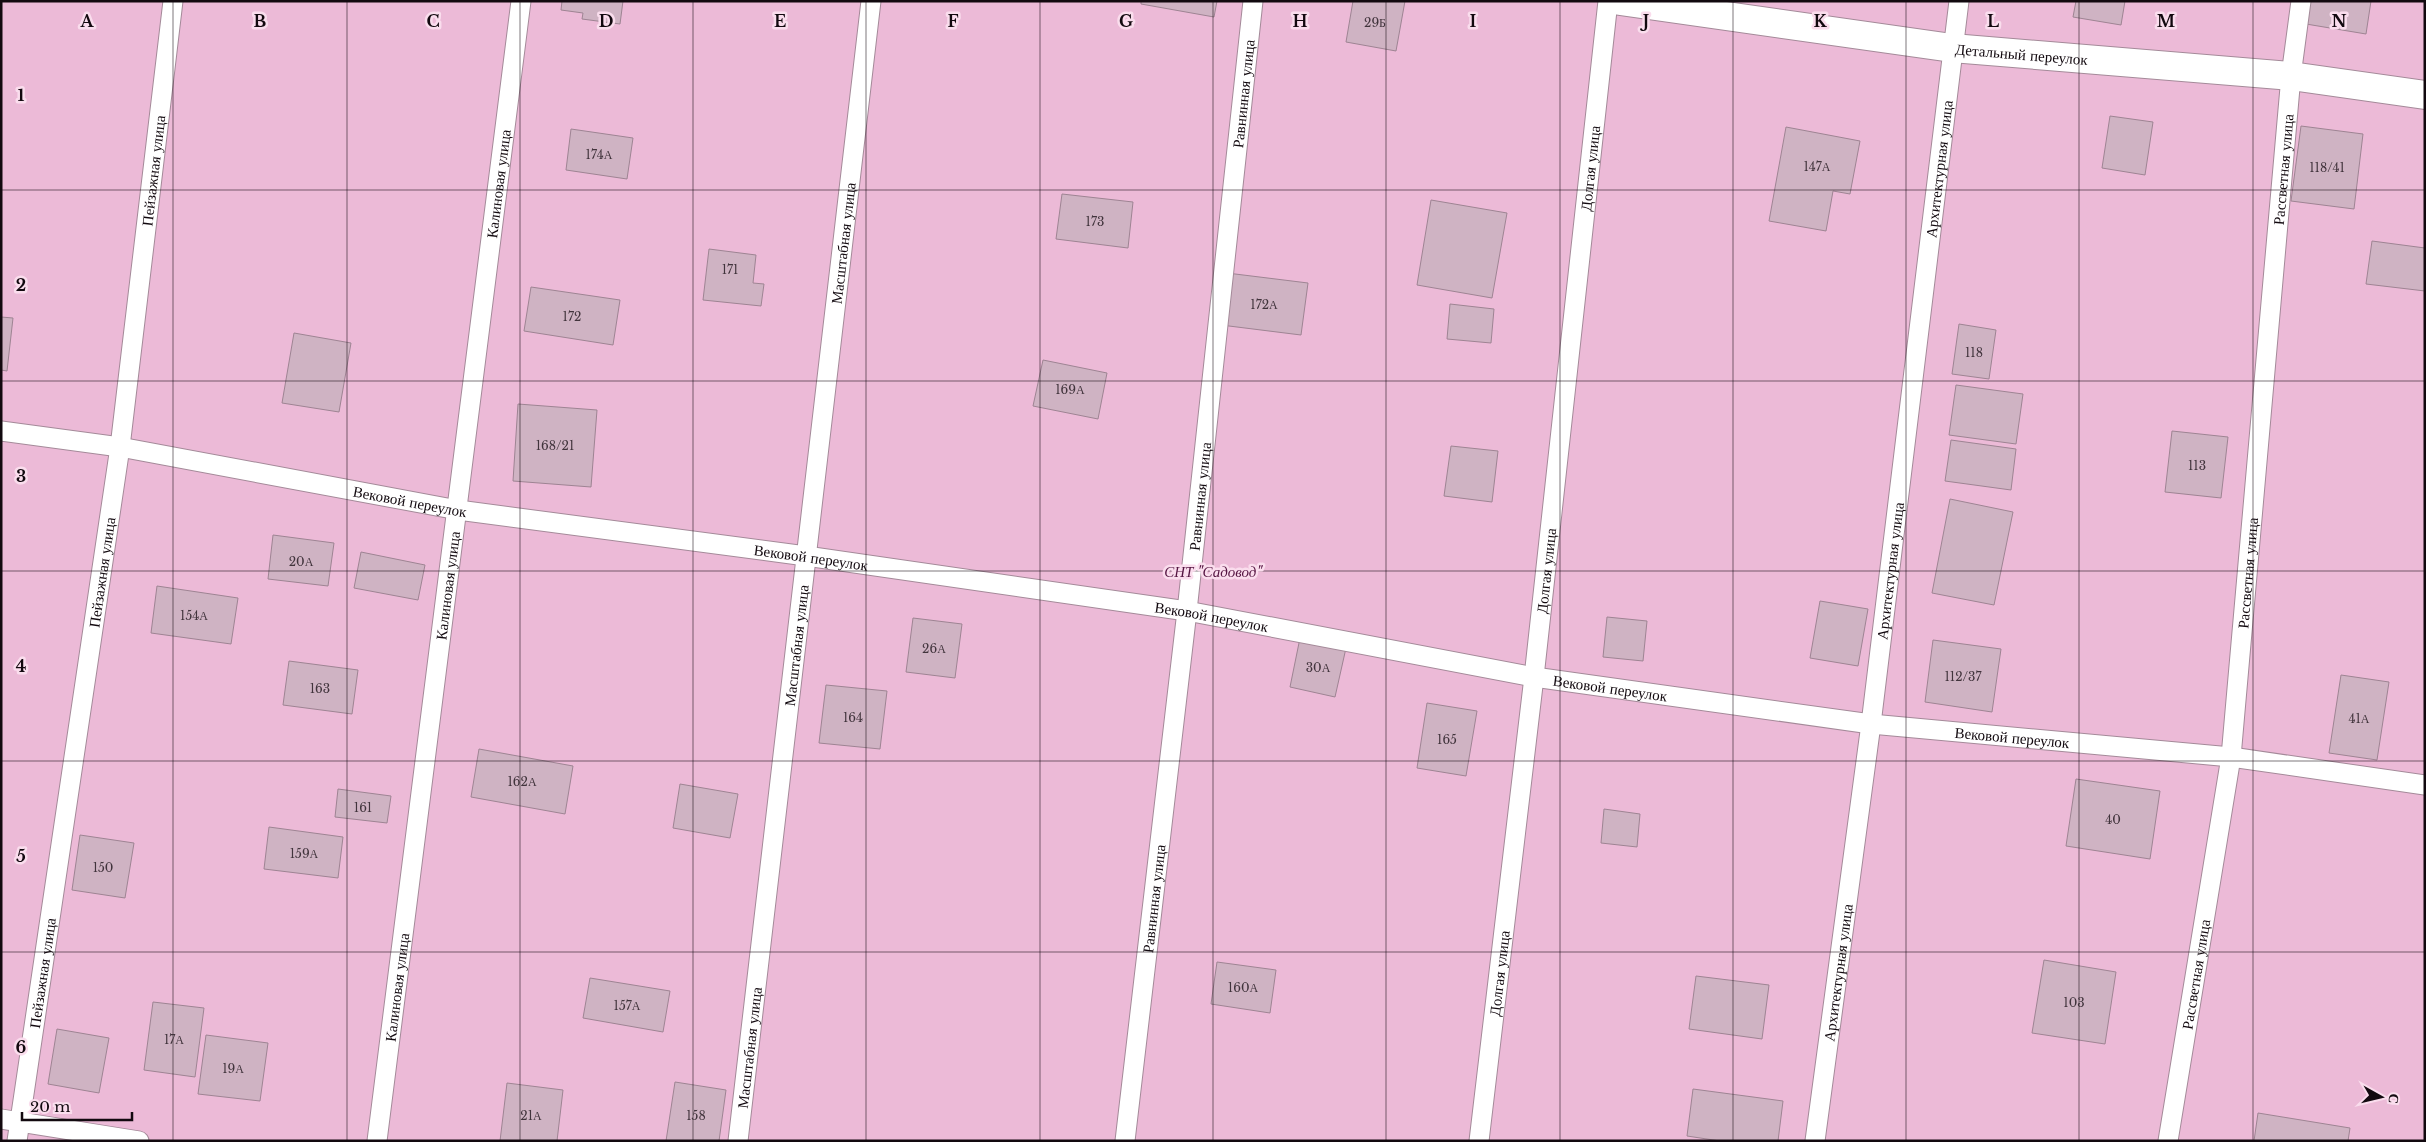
<svg xmlns="http://www.w3.org/2000/svg" width="2426" height="1142" viewBox="0 0 2426 1142" font-family="'Libre Baskerville',serif">
  <style>
    .green { fill: #ecbad7 }
    .building { fill: #cfb3c3; stroke: #9e8493 }
    .lines { fill: none; stroke-linecap: round; stroke-linejoin: round }
    .lane-casing { stroke: #a48a99; stroke-width: 21 }
    .street-casing { stroke: #a48a99; stroke-width: 30 }
    .lane { stroke: #fff; stroke-width: 19 }
    .street { stroke: #fff; stroke-width: 28 }
    .grid { fill: none; stroke: #12090f; stroke-width: 1; stroke-opacity: 0.55 }
    .labels { text-anchor: middle; dominant-baseline: central; stroke-width: 5; stroke-linejoin: round; paint-order: stroke }
    .number-label { font-size: 12px; fill: #41343c }
    .street-label { font-size: 15px; fill: #12090f; stroke: #fadded }
    .park-label { font-size: 15px; font-style: italic; fill: #541441; stroke: #fadded }
    .grid-label { font-size: 16px; text-anchor: middle; font-weight: bold; fill: #12090f; stroke: #fadded; stroke-width: 5; stroke-linejoin: round; paint-order: stroke }
  </style>
  <rect width="100%" height="100%" fill="#fadded"/>
  <!-- green -->
  <rect class="green" x="1" y="1" width="2424" height="1140"/>
  <!-- building -->
  <g class="building">
    <path d="M562 1H623L620 24 582 19 583 13 561 10Z"/>
    <path d="M1141 1H1217L1214 17 1141 4Z"/>
    <path d="M1353 1H1405L1396 51 1346 42Z"/>
    <path d="M2076 1H2125L2121 25 2073 17Z"/>
    <path d="M2309 1H2371L2366 34 2306 24Z"/>
    <path d="M2110 116 2153 122 2145 175 2102 168Z"/>
    <path d="M2301 126 2363 134 2354 209 2291 201Z"/>
    <path d="M1786 127 1860 141 1850 194 1833 191 1826 231 1769 221Z"/>
    <path d="M571 129 633 138 627 179 566 170Z"/>
    <path d="M1062 194 1133 202 1128 248 1056 239Z"/>
    <path d="M1431 200 1507 213 1492 298 1417 285Z"/>
    <path d="M2372 241 2425 248V291L2366 284Z"/>
    <path d="M709 249 756 255 753 283 764 284 761 306 703 300Z"/>
    <path d="M1227 273 1308 283 1301 335 1221 325Z"/>
    <path d="M531 287 620 300 613 345 524 331Z"/>
    <path d="M1450 304 1494 309 1491 343 1447 339Z"/>
    <path d="M1 317 13 318 7 371 1 370Z"/>
    <path d="M1959 324 1996 330 1989 379 1952 374Z"/>
    <path d="M294 333 351 343 339 412 282 403Z"/>
    <path d="M1043 360 1107 373 1098 419 1033 406Z"/>
    <path d="M1956 385 2023 394 2016 444 1949 435Z"/>
    <path d="M518 404 597 410 591 487 513 481Z"/>
    <path d="M2172 431 2228 437 2221 498 2165 492Z"/>
    <path d="M1951 440 2016 449 2011 490 1945 481Z"/>
    <path d="M1451 446 1498 451 1492 502 1444 496Z"/>
    <path d="M1950 499 2013 512 1994 605 1932 593Z"/>
    <path d="M273 535 334 543 328 586 268 579Z"/>
    <path d="M361 552 425 565 418 600 354 588Z"/>
    <path d="M157 586 238 598 231 644 151 633Z"/>
    <path d="M1820 601 1868 609 1858 666 1810 658Z"/>
    <path d="M1607 617 1647 621 1643 661 1603 657Z"/>
    <path d="M913 618 962 624 955 678 906 672Z"/>
    <path d="M1300 638 1346 648 1335 697 1290 687Z"/>
    <path d="M1933 640 2001 649 1992 712 1925 702Z"/>
    <path d="M289 661 358 670 352 714 283 705Z"/>
    <path d="M2341 675 2389 682 2377 760 2329 753Z"/>
    <path d="M826 685 887 691 880 749 819 743Z"/>
    <path d="M1427 703 1477 711 1466 776 1417 768Z"/>
    <path d="M479 749 573 766 565 814 471 797Z"/>
    <path d="M2076 779 2160 791 2150 859 2066 846Z"/>
    <path d="M680 784 738 794 730 838 673 828Z"/>
    <path d="M338 789 391 796 387 823 335 817Z"/>
    <path d="M1604 809 1640 814 1637 847 1601 843Z"/>
    <path d="M269 827 343 837 338 878 264 869Z"/>
    <path d="M80 835 134 843 125 898 72 890Z"/>
    <path d="M2044 960 2116 972 2105 1044 2032 1033Z"/>
    <path d="M1217 962 1276 970 1270 1013 1211 1004Z"/>
    <path d="M1696 976 1769 985 1762 1039 1689 1029Z"/>
    <path d="M590 978 670 991 663 1032 583 1018Z"/>
    <path d="M153 1002 204 1008 195 1077 144 1070Z"/>
    <path d="M57 1029 109 1038 99 1093 48 1084Z"/>
    <path d="M206 1035 268 1043 260 1101 198 1094Z"/>
    <path d="M675 1082 726 1090 719 1141H666Z"/>
    <path d="M507 1083 563 1090 557 1141H500Z"/>
    <path d="M1693 1089 1783 1101 1778 1141H1720L1687 1136Z"/>
    <path d="M2258 1113 2350 1128 2348 1141H2254Z"/>
  </g>
  <g class="lines">
    <!-- lane casing -->
    <g class="lane-casing">
      <g id="lane">
        <path id="s1" d="M1 431 120 447 458 510 806 556 1187 611 1534 677 1871 724 2231 757 2425 785"/>
        <path d="M1 1119 139 1141"/>
        <path id="s2" d="M17 1141 120 447 173 1"/>
        <path id="s3" d="M377 1141 521 1"/>
        <path id="s4" d="M738 1141 871 1"/>
        <path id="s5" d="M1125 1141 1187 611 1253 1"/>
        <path id="s6" d="M1479 1141 1534 677 1608 1"/>
        <path id="s7" d="M1815 1141 1871 724 1959 1"/>
        <path id="s8" d="M2168 1141 2231 757 2291 76 2301 1"/>
      </g>
    </g>
    <!-- street casing -->
    <g class="street-casing">
      <g id="street">
        <path id="s9" d="M1620 1 1952 48 2291 76 2425 95"/>
      </g>
    </g>
    <!-- lane -->
    <use href="#lane" class="lane"/>
    <!-- street -->
    <use href="#street" class="street"/>
  </g>
  <!-- grid -->
  <path class="grid" d="M173 1V1141M347 1V1141M520 1V1141M693 1V1141M866 1V1141M1040 1V1141M1213 1V1141M1386 1V1141M1560 1V1141M1733 1V1141M1906 1V1141M2079 1V1141M2253 1V1141M1 190H2425M1 381H2425M1 571H2425M1 761H2425M1 952H2425"/>
  <g class="labels">
    <!-- number labels -->
    <g class="number-label">
      <text x="1375" y="22">29Б</text>
      <text x="599" y="154">174А</text>
      <text x="1817" y="166">147А</text>
      <text x="2327" y="167">118/41</text>
      <text x="1095" y="221">173</text>
      <text x="730" y="269">171</text>
      <text x="1264" y="304">172А</text>
      <text x="572" y="316">172</text>
      <text x="1974" y="352">118</text>
      <text x="1070" y="389">169А</text>
      <text x="555" y="445">168/21</text>
      <text x="2197" y="465">113</text>
      <text x="301" y="561">20А</text>
      <text x="194" y="615">154А</text>
      <text x="934" y="648">26А</text>
      <text x="1318" y="667">30А</text>
      <text x="1963" y="676">112/37</text>
      <text x="320" y="688">163</text>
      <text x="853" y="717">164</text>
      <text x="2359" y="718">41А</text>
      <text x="1447" y="739">165</text>
      <text x="522" y="781">162А</text>
      <text x="363" y="807">161</text>
      <text x="2113" y="819">40</text>
      <text x="304" y="853">159А</text>
      <text x="103" y="867">150</text>
      <text x="1243" y="987">160А</text>
      <text x="2074" y="1002">103</text>
      <text x="627" y="1005">157А</text>
      <text x="174" y="1039">17А</text>
      <text x="233" y="1068">19А</text>
      <text x="531" y="1115">21А</text>
      <text x="696" y="1115">158</text>
    </g>
    <!-- street labels -->
    <g class="street-label">
      <text stroke="none"><textPath href="#s9" startOffset="405">Детальный переулок</textPath></text>
      <text stroke="none"><textPath href="#s5" startOffset="1054">Равнинная улица</textPath></text>
      <text stroke="none"><textPath href="#s6" startOffset="979">Долгая улица</textPath></text>
      <text stroke="none"><textPath href="#s7" startOffset="980">Архитектурная улица</textPath></text>
      <text stroke="none"><textPath href="#s8" startOffset="979">Рассветная улица</textPath></text>
      <text stroke="none"><textPath href="#s2" startOffset="980">Пейзажная улица</textPath></text>
      <text stroke="none"><textPath href="#s3" startOffset="965">Калиновая улица</textPath></text>
      <text stroke="none"><textPath href="#s4" startOffset="904">Масштабная улица</textPath></text>
      <text stroke="none"><textPath href="#s5" startOffset="649">Равнинная улица</textPath></text>
      <text stroke="none"><textPath href="#s1" startOffset="415">Вековой переулок</textPath></text>
      <text stroke="none"><textPath href="#s1" startOffset="820">Вековой переулок</textPath></text>
      <text stroke="none"><textPath href="#s6" startOffset="574">Долгая улица</textPath></text>
      <text stroke="none"><textPath href="#s7" startOffset="575">Архитектурная улица</textPath></text>
      <text stroke="none"><textPath href="#s2" startOffset="575">Пейзажная улица</textPath></text>
      <text stroke="none"><textPath href="#s8" startOffset="574">Рассветная улица</textPath></text>
      <text stroke="none"><textPath href="#s3" startOffset="560">Калиновая улица</textPath></text>
      <text stroke="none"><textPath href="#s1" startOffset="1225">Вековой переулок</textPath></text>
      <text stroke="none"><textPath href="#s4" startOffset="499">Масштабная улица</textPath></text>
      <text stroke="none"><textPath href="#s1" startOffset="1630">Вековой переулок</textPath></text>
      <text stroke="none"><textPath href="#s1" startOffset="2035">Вековой переулок</textPath></text>
      <text stroke="none"><textPath href="#s5" startOffset="244">Равнинная улица</textPath></text>
      <text stroke="none"><textPath href="#s2" startOffset="170">Пейзажная улица</textPath></text>
      <text stroke="none"><textPath href="#s6" startOffset="169">Долгая улица</textPath></text>
      <text stroke="none"><textPath href="#s7" startOffset="170">Архитектурная улица</textPath></text>
      <text stroke="none"><textPath href="#s8" startOffset="169">Рассветная улица</textPath></text>
      <text stroke="none"><textPath href="#s3" startOffset="155">Калиновая улица</textPath></text>
      <text stroke="none"><textPath href="#s4" startOffset="94">Масштабная улица</textPath></text>
    </g>
    <!-- park labels -->
    <g class="park-label">
      <text x="1213" y="571">СНТ "Садовод"</text>
    </g>
  </g>
  <g class="grid-label">
    <text x="87" y="27">A</text>
    <text x="260" y="27">B</text>
    <text x="433" y="27">C</text>
    <text x="606" y="27">D</text>
    <text x="780" y="27">E</text>
    <text x="953" y="27">F</text>
    <text x="1126" y="27">G</text>
    <text x="1300" y="27">H</text>
    <text x="1473" y="27">I</text>
    <text x="1646" y="27">J</text>
    <text x="1820" y="27">K</text>
    <text x="1993" y="27">L</text>
    <text x="2166" y="27">M</text>
    <text x="2339" y="27">N</text>
    <text x="21" y="101">1</text>
    <text x="21" y="291">2</text>
    <text x="21" y="482">3</text>
    <text x="21" y="672">4</text>
    <text x="21" y="862">5</text>
    <text x="21" y="1053">6</text>
  </g>
  <!-- border -->
  <rect width="2426" height="1142" fill="none" stroke="#12090f" stroke-width="5"/>
  <!-- north arrow -->
  <g transform="translate(2381 1097) rotate(98)" stroke="#fadded" stroke-width="4" paint-order="stroke">
  <path d="M0-4L9 19L0 12L-9 19Z" fill="#12090f"/>
  <text y="-8" font-size="14" font-weight="bold" text-anchor="middle" fill="#12090f">С</text>
  </g>
  <!-- scale -->
  <path d="M22 1112v8h110v-8" fill="none" stroke="#12090f" stroke-width="2.5"/>
  <text x="30" y="1112" font-size="15" fill="#12090f" stroke="#fadded" stroke-width="4" paint-order="stroke">20 m</text>
</svg>
